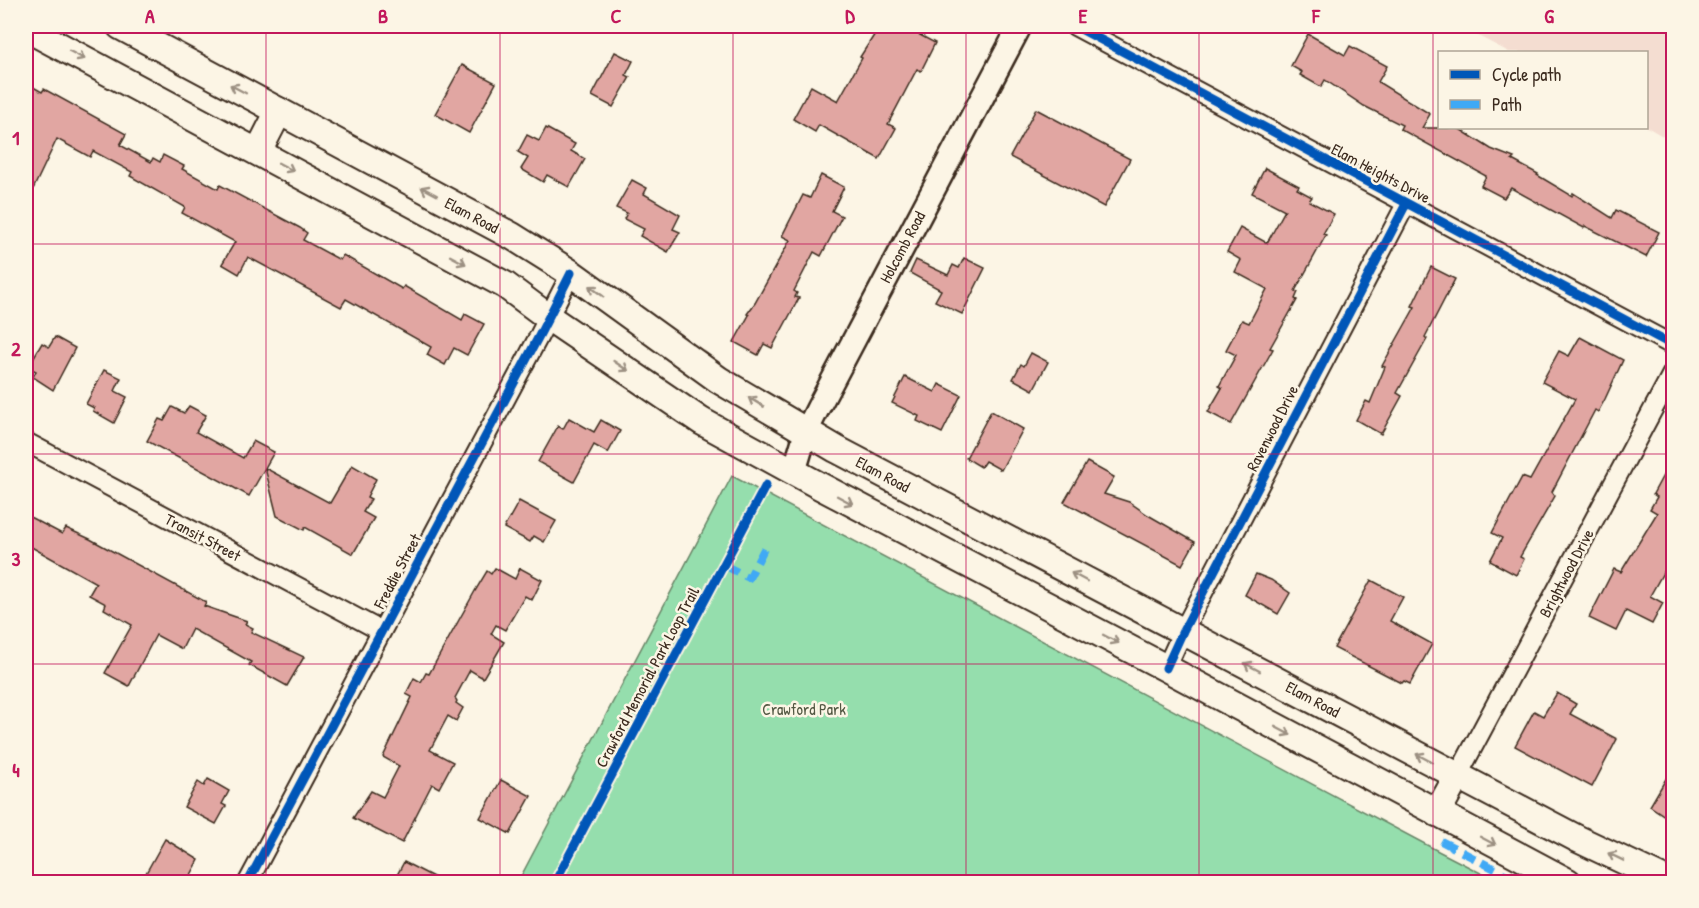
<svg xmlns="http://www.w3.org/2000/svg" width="1699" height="908" viewBox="0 0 1699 908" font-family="'Patrick Hand',sans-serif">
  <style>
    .built { fill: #f4ddd1 }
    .green { fill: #95dead; stroke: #688466; stroke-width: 1.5 }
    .building { fill: #e1a6a2; stroke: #3b2a1e; stroke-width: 1.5 }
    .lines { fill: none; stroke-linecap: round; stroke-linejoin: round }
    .minor-casing { stroke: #3b2a1e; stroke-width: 22 }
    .tertiary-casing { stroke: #3b2a1e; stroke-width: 27 }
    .secondary-casing { stroke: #3b2a1e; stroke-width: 30 }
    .minor { stroke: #fcf5e5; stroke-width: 18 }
    .tertiary { stroke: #fcf5e5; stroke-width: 22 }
    .secondary { stroke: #fcf5e5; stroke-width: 26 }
    .quiet { stroke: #3fa9f5; stroke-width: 8; stroke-dasharray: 15 8; stroke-linecap: butt }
    .cycleway-casing { stroke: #fcf5e5; stroke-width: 13 }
    .cycleway { stroke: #0057b8; stroke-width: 9 }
    .oneway { stroke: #9c9082 }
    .grid { fill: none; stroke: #c2185b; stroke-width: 1.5; stroke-opacity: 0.55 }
    .labels { text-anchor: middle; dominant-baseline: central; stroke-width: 5; stroke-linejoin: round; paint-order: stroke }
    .street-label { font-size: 16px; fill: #3b2a1e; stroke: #fcf5e5 }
    .park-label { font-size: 16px; fill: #525742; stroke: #fcf5e5 }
    .neatline { fill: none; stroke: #c2185b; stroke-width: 2 }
    .grid-label { font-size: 20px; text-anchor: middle; font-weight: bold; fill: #c2185b }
  </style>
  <rect width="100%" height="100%" fill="#fcf5e5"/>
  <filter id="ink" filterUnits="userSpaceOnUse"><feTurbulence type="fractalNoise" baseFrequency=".0167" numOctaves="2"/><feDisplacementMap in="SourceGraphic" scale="12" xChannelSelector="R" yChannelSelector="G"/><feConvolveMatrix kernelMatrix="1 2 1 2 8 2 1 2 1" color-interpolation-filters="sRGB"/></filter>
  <g filter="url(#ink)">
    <!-- built -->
    <path class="built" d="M1459 26H1673V142L1647 127 1646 52H1509Z"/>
    <!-- green -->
    <path class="green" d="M732 476 1440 852 1498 882H518Z"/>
    <!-- building -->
    <g class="building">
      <path d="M880 26H903L935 43 921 71 917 69 888 124 896 128 879 159 819 125 815 132 793 119 811 86 838 101 862 58 860 57Z"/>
      <path d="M1308 34 1345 55 1350 46 1387 66 1378 82 1430 114 1422 128H1458L1491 149 1514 158 1512 160 1538 174 1537 175 1572 196 1573 193 1612 218 1616 210 1659 232 1646 257 1585 226 1584 228 1511 188 1504 198 1481 186 1486 176 1400 129 1402 125 1364 106 1325 80 1321 87 1300 75 1302 72 1291 66Z"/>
      <path d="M615 52 633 61 626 75 630 77 613 107 592 96Z"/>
      <path d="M462 65 496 83 469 133 435 114Z"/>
      <path d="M26 83 42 92 44 89 126 134 120 145 151 162 153 158 160 162 163 155 184 166 182 169 218 189 220 185 300 228 307 233 303 240 340 260 343 255 402 289 404 286 462 320 465 314 484 324 467 355 454 348 445 365 427 355 431 347 346 299 341 307 248 257 239 274 222 264 235 242 182 213 185 207 130 176 132 172 93 151 90 157 57 139 26 204Z"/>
      <path d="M1036 109 1130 159 1104 207 1010 157Z"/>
      <path d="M546 128 575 144 571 151 585 159 569 187 547 175 543 182 521 169 528 158 518 152 527 135 539 141Z"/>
      <path d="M1265 168 1299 186 1297 189 1312 197 1309 201 1334 214 1323 234 1326 235 1295 291 1298 292 1295 299 1297 300 1270 348 1273 349 1231 424 1208 412 1222 388 1219 386 1236 355 1226 350 1242 320 1249 323 1267 289 1235 272 1241 260 1227 252 1240 228 1267 243 1285 210 1252 193Z"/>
      <path d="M821 175 844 187 832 211 842 216 821 256 814 252 794 291 797 293 795 297 799 298 772 348 764 344 758 355 734 342 749 315 747 314 755 303 790 240 782 236 803 195 810 198Z"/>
      <path d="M632 180 647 188 644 194 680 215 673 229 680 232 668 252 640 236 644 229 624 219 627 213 616 208Z"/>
      <path d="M964 258 985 268 962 314 935 301 941 290 910 273 916 260 948 275 953 265 959 268Z"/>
      <path d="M1431 267 1455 279 1425 337 1427 339 1397 393 1402 396 1381 434 1356 420 1366 401 1370 403 1385 367 1382 366 1415 307 1412 306Z"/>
      <path d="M55 337 75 348 53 390 33 377 36 371 28 367 42 343 49 347Z"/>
      <path d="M1580 337 1623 360 1605 399 1598 412 1595 410 1552 492 1555 496 1520 557 1524 559 1516 575 1490 561 1502 538 1492 533 1522 477 1530 480 1575 399 1542 382 1559 351 1569 356Z"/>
      <path d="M1031 353 1048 362 1033 390 1013 379 1021 364 1024 366Z"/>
      <path d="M104 370 121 378 115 391 127 397 114 423 93 411 94 408 86 404Z"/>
      <path d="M905 377 935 392 939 384 961 395 942 433 917 421 919 416 892 403Z"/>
      <path d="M189 406 206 415 196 432 243 458 253 441 274 452 265 468 330 503 352 465 376 479 367 497 371 499 363 512 374 518 353 554 305 527 304 530 277 516 265 468 249 496 147 441 159 419 164 421 172 407 184 413Z"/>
      <path d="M991 411 1023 429 1001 470 985 461 981 467 966 458Z"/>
      <path d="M569 418 594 432 601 420 620 431 608 453 594 445 574 482 538 462 558 426 563 429Z"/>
      <path d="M1674 455V553L1650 596 1663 603 1652 624 1626 611 1616 631 1589 618 1614 569 1621 572 1657 513 1650 509 1657 497 1653 494Z"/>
      <path d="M1087 462 1114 477 1104 494 1129 502 1148 515 1195 542 1182 565 1064 502Z"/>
      <path d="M519 501 556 521 544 542 534 536 530 542 504 528Z"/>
      <path d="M26 515 62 534 66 528 90 539 206 602 204 606 247 621 245 624 253 628 251 632 304 657 287 686 249 665 251 662 192 629 182 649 156 635 129 686 105 673 132 625 104 609 106 604 89 595 96 583 26 544Z"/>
      <path d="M495 568 515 579 520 568 542 580 532 600 525 596 505 630 496 625 491 634 504 642 483 678 470 670 455 698 457 701 456 703 463 708 456 721 448 716 430 750 453 762 439 788 432 784 402 843 353 818 371 791 383 797 399 766 383 757 412 697 406 694 414 678 421 682 426 673 429 674 475 591 487 571 491 574Z"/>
      <path d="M1256 574 1271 580 1290 593 1278 614 1245 595Z"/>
      <path d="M1371 580 1403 597 1390 621 1432 644 1410 684 1404 681 1402 683 1334 648Z"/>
      <path d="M1557 693 1576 704 1570 714 1617 739 1592 787 1515 746 1534 711 1543 716Z"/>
      <path d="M1674 765V822L1650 806Z"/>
      <path d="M208 779 229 791 222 804 226 806 216 824 184 807 198 782 204 786Z"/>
      <path d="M501 780 531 796 510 834 480 818Z"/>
      <path d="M165 839 199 860 187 882H141Z"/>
      <path d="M404 862 443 882H406L396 877Z"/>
    </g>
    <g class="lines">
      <!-- minor casing -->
      <g class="minor-casing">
        <g id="minor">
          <path d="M1075 26 1674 346"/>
          <path d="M26 442 381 631"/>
          <path d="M1166 668 1183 631 1406 204"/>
          <path d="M1458 775 1674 370"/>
          <path d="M248 882 539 336 571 273"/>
        </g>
      </g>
      <!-- tertiary casing -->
      <g class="tertiary-casing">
        <path id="tertiary" d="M794 472 806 432 818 408 1020 26"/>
      </g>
      <!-- secondary casing -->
      <g class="secondary-casing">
        <g id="secondary">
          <path d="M120 26 512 236 571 273 719 380 836 449 1578 839 1669 882"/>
          <path d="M26 28 505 285 548 317 701 421 820 486 1166 668 1568 882"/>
          <path d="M258 152 279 111"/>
          <path d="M1437 813 1458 775"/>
        </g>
      </g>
      <!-- minor -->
      <use href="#minor" class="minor"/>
      <!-- tertiary -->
      <use href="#tertiary" class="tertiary"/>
      <!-- secondary -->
      <use href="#secondary" class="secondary"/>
      <!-- quiet -->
      <g class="quiet">
        <path d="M724 565 749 578 764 549"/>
        <path d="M1441 841 1520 882"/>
      </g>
      <!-- cycleway casing -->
      <g class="cycleway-casing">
        <g id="cycleway">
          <path d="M1075 26 1674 346"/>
          <path d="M1166 668 1183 631 1406 204"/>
          <path d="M248 882 539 336 571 273"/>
          <path d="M555 882 766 485"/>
        </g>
      </g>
      <!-- cycleway -->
      <use href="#cycleway" class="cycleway"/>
    </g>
    <!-- one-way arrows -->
    <defs><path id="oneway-shaft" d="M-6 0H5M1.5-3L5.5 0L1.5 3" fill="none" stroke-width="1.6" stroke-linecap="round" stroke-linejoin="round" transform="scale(1.5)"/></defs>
    <g class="oneway">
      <use href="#oneway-shaft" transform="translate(77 55) rotate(28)"/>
      <use href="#oneway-shaft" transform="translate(238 89) rotate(-152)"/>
      <use href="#oneway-shaft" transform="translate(286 167) rotate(28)"/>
      <use href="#oneway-shaft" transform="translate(429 191) rotate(-152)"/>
      <use href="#oneway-shaft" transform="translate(458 260) rotate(28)"/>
      <use href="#oneway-shaft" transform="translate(596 291) rotate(-144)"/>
      <use href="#oneway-shaft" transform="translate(621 366) rotate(34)"/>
      <use href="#oneway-shaft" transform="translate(756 402) rotate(-149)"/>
      <use href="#oneway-shaft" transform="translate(845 500) rotate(28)"/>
      <use href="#oneway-shaft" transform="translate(1079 577) rotate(-152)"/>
      <use href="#oneway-shaft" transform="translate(1111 639) rotate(28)"/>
      <use href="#oneway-shaft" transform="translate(1252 667) rotate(-152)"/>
      <use href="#oneway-shaft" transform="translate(1283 731) rotate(28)"/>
      <use href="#oneway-shaft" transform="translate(1424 758) rotate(-152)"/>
      <use href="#oneway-shaft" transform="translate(1488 841) rotate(28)"/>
      <use href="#oneway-shaft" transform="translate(1616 857) rotate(-154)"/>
    </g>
  </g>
  <!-- grid -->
  <path class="grid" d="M266 26V882M500 26V882M733 26V882M966 26V882M1199 26V882M1433 26V882M26 244H1674M26 454H1674M26 664H1674"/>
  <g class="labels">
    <!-- street labels -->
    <g class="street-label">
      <text transform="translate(1381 173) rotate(28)">Elam Heights Drive</text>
      <text transform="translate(472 215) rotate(28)">Elam Road</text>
      <text transform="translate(902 247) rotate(-62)">Holcomb Road</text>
      <text transform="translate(1272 428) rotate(-63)">Ravenwood Drive</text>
      <text transform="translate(883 474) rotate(28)">Elam Road</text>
      <text transform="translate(203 537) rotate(28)">Transit Street</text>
      <text transform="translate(397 571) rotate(-62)">Freddie Street</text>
      <text transform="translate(1566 573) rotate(-62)">Brightwood Drive</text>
      <text transform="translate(647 677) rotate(-62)">Crawford Memorial Park Loop Trail</text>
      <text transform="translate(1313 699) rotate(28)">Elam Road</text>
    </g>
    <!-- park labels -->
    <g class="park-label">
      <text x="804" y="709">Crawford Park</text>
    </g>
  </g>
  <!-- margin -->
  <rect width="1699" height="908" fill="none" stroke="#fcf5e5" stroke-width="66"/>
  <!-- legend -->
  <rect x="1438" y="51" width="210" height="78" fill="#fcf5e5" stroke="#afa495" stroke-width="1.5"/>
  <rect x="1450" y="70" width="30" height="9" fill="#0057b8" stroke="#afa495" stroke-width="1.5"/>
  <text x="1492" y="81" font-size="18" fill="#3b2a1e">Cycle path</text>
  <rect x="1450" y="100" width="30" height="9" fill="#3fa9f5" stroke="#afa495" stroke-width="1.5"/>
  <text x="1492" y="111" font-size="18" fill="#3b2a1e">Path</text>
  <rect x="33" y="33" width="1633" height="842" class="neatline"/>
  <g class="grid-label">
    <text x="150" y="23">A</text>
    <text x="383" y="23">B</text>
    <text x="616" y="23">C</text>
    <text x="850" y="23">D</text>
    <text x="1083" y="23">E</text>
    <text x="1316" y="23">F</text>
    <text x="1549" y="23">G</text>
    <text x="16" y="145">1</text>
    <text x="16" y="356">2</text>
    <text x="16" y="566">3</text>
    <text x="16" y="777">4</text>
  </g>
</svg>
